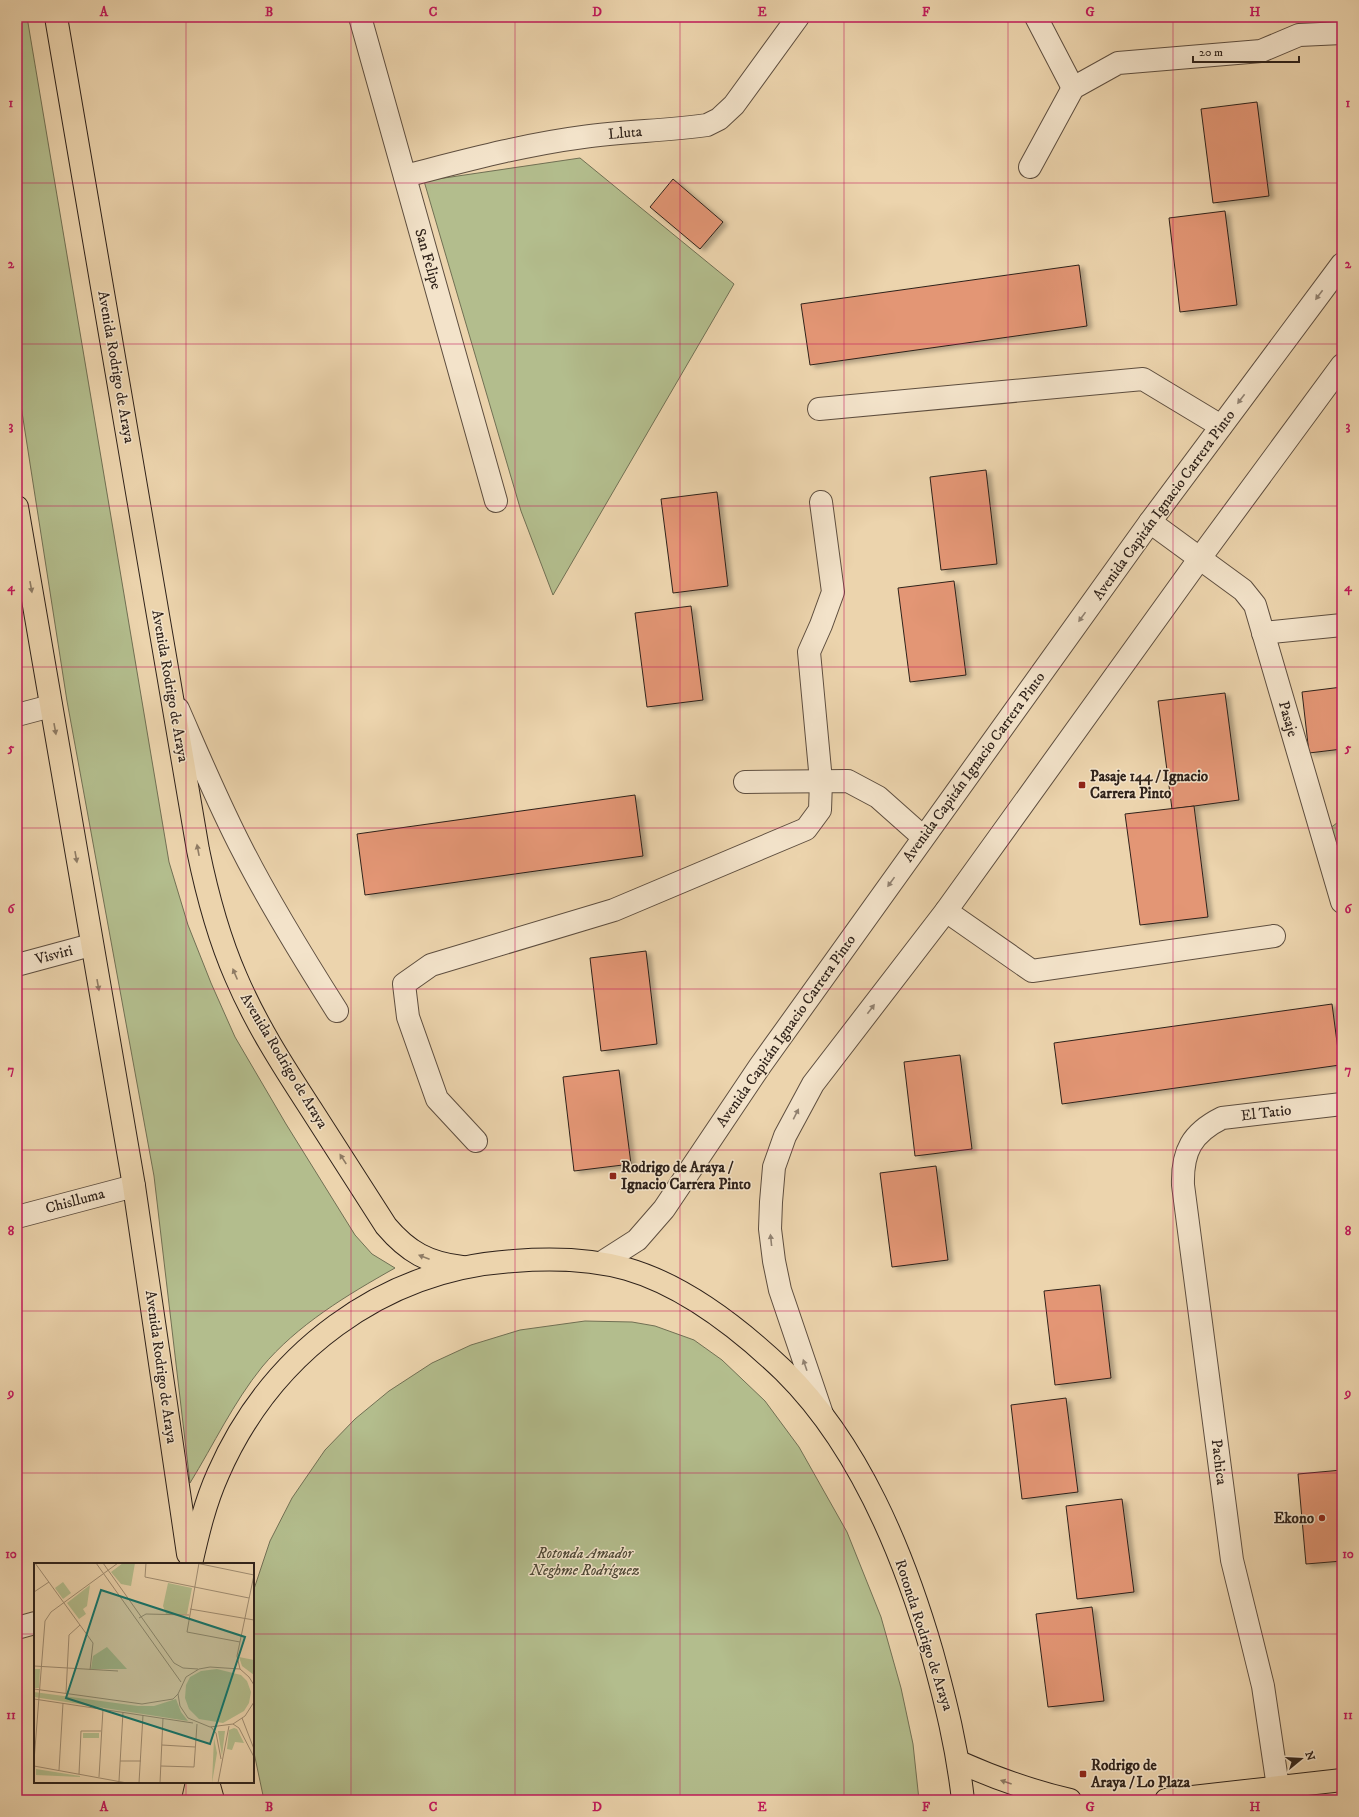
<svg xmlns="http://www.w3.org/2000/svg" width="1359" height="1817" viewBox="0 0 1359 1817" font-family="'IM FELL DW Pica',serif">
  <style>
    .green { fill: #b3bd8d; stroke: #717054 }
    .building { fill: #e39675; stroke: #2f221a; filter: url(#shadow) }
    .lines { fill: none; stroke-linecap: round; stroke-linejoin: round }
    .minor-casing { stroke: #5e4e3f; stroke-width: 24 }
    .major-casing { stroke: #2f221a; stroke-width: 24 }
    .minor { stroke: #f3e3ca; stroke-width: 22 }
    .major { stroke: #ecd4ad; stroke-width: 22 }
    .oneway { fill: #918272 }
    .oneway2 { fill: #8e7b64 }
    .grid { fill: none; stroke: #c2185b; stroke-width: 1; stroke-opacity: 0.55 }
    .poi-dot { fill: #8f2418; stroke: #f3e3ca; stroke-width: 1.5 }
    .labels { text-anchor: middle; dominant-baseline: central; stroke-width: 3; stroke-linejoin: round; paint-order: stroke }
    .street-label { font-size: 15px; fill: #2f221a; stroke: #f3e3ca }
    .poi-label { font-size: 15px; font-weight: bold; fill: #2f221a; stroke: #f3e3ca; text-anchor: start }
    .park-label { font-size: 15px; font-style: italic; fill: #504937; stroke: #f3e3ca }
    .inset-road { fill: none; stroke: #a08d72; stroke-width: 1 }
    .view { fill: #0f766e; fill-opacity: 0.15; stroke: #0f766e; stroke-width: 2 }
    .inset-edge { fill: none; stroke: #2f221a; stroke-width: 2 }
    .neatline { fill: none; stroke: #c2185b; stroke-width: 1.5 }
    .grid-label { font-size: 13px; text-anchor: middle; font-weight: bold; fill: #c2185b }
  </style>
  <defs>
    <filter id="shadow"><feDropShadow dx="4.5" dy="2.5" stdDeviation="2" flood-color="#0004"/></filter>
  </defs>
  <rect width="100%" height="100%" fill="#ecd4ad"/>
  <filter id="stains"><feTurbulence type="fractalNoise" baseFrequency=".005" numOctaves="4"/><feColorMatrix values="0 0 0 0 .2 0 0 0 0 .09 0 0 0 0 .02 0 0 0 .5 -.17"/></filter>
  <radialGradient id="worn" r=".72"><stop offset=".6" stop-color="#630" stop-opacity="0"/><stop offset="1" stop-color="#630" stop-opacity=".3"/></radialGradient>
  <!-- green -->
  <g class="green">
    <path d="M17 17H27L169 862 188 925 211 983 235 1037 286 1124 355 1235 372 1254 395 1268C347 1295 297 1325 262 1367 233 1403 214 1444 190 1483L154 1176 67 701 17 380Z"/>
    <path d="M580 158 734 284 553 595 521 511 424 181Z"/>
    <path d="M1342 819V869L1329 829Z"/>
    <path d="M585 1321 632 1322 655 1326 694 1340 722 1360 765 1401 799 1447 847 1532 881 1617 901 1688 913 1744 919 1800H264L253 1748V1592L270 1541 292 1498 325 1450 355 1419 389 1391 432 1363 471 1345 520 1330Z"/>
  </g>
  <!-- building -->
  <g class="building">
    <path d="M1257 102 1269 196 1213 203 1201 109Z"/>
    <path d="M673 179 723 222 700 249 650 207Z"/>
    <path d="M1225 211 1237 305 1180 312 1169 218Z"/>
    <path d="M1079 265 1087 326 810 365 801 304Z"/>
    <path d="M986 470 997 564 941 570 930 477Z"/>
    <path d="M717 492 728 586 673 593 661 499Z"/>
    <path d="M954 581 966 675 910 682 898 588Z"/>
    <path d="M691 606 703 700 647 707 635 613Z"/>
    <path d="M1342 687V749L1309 753 1302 692Z"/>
    <path d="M1225 693 1239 800 1172 809 1158 701Z"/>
    <path d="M635 795 643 856 365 895 357 834Z"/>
    <path d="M1194 806 1208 917 1140 925 1125 814Z"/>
    <path d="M646 951 657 1044 601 1051 590 958Z"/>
    <path d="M1332 1004 1340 1065 1062 1104 1054 1043Z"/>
    <path d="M960 1055 972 1149 915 1156 904 1062Z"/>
    <path d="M619 1070 631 1164 574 1171 563 1077Z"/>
    <path d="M936 1166 948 1260 892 1267 880 1173Z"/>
    <path d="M1100 1285 1111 1378 1055 1385 1044 1291Z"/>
    <path d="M1066 1398 1078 1492 1022 1499 1011 1405Z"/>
    <path d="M1342 1470V1561L1306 1564 1298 1474Z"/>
    <path d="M1122 1499 1134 1592 1077 1599 1066 1506Z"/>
    <path d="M1092 1607 1104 1701 1048 1707 1036 1614Z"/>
  </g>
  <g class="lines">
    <!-- minor casing -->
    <g class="minor-casing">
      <g id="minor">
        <path d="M360 17 496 501"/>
        <path d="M1036 17 1073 88"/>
        <path d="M1030 167 1073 88 1118 63 1261 51 1299 35 1342 33"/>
        <path d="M405 176C464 161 522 145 583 137 624 131 666 131 707 125L719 119 734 105 798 17"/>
        <path d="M819 409 1143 379 1221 426"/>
        <path d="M1150 522 1243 590 1255 605 1342 902"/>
        <path d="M1263 633 1342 625"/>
        <path d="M178 709C199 757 219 805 243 851 271 906 304 959 337 1011"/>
        <path d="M17 715 51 706"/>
        <path d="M745 782 848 781 878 797 923 837"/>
        <path d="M946 911 1032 971 1274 936"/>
        <path d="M17 965 91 945"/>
        <path d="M476 1141 437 1099 408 1017 404 984 431 965 614 910 806 829 820 810 821 781 809 652 821 625 833 592 821 502"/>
        <path d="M17 1217 134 1186"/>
        <path d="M601 1263 637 1240 664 1209 760 1066 1150 522 1342 264"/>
        <path d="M822 1414 780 1290 774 1261 770 1229 771 1202 774 1167 785 1136 813 1084 946 911 1200 558 1342 365"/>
        <path d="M17 1628 35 1623"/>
        <path d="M1278 1787 1263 1686 1232 1560 1183 1185C1182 1151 1192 1133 1222 1118L1342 1104"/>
      </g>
    </g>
    <!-- major casing -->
    <g class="major-casing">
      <g id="major">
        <path d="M56 17 198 850C207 894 218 936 236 977 256 1024 283 1066 311 1109 336 1148 361 1187 386 1226 408 1252 428 1263 462 1267"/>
        <path d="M17 507 134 1186 188 1554"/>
        <path d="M191 1564C198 1533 205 1503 218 1474 271 1353 382 1269 514 1261 552 1258 591 1259 627 1269 686 1286 740 1329 784 1371 859 1445 903 1552 932 1652 946 1703 957 1747 963 1800"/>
        <path d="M959 1762C995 1778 1031 1791 1070 1800"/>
        <path d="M208 1782 213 1800"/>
        <path d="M193 1800 197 1782"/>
        <path d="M1166 1800 1342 1780"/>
      </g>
    </g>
    <!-- minor -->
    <use href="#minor" class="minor"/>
    <!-- major -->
    <use href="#major" class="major"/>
  </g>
  <!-- one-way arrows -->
  <defs><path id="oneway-solid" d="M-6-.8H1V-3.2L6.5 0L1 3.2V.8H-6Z"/></defs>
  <g class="oneway">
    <use href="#oneway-solid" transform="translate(1319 295) rotate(127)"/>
    <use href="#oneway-solid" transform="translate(1241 399) rotate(127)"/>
    <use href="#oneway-solid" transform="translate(1082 617) rotate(126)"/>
    <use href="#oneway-solid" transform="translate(891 882) rotate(126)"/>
    <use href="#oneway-solid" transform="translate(871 1009) rotate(-53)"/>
    <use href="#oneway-solid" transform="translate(796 1114) rotate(-63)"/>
    <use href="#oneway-solid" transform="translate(771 1240) rotate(-96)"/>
    <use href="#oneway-solid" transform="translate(805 1365) rotate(-109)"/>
  </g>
  <g class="oneway2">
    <use href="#oneway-solid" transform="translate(31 587) rotate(80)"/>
    <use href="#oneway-solid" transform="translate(55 729) rotate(80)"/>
    <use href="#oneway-solid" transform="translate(198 850) rotate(-101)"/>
    <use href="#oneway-solid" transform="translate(76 857) rotate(80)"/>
    <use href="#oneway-solid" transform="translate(235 974) rotate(-113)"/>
    <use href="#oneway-solid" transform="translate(98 985) rotate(80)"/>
    <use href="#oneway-solid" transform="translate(343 1159) rotate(-123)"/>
    <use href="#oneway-solid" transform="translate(424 1257) rotate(-159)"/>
    <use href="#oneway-solid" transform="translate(1006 1782) rotate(-161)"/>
  </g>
  <!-- grid -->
  <path class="grid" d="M186 17V1564M351 17V1800M515 17V1800M680 17V1800M844 17V1800M1008 17V1800M1173 17V1800M17 183H1342M17 344H1342M17 506H1342M17 667H1342M17 828H1342M17 989H1342M17 1150H1342M17 1311H1342M17 1473H1342M17 1634H35M253 1634H1342M186 1782V1800"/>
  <!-- markers -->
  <g class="poi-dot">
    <rect x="1078" y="781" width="8" height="8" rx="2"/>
    <rect x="609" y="1172" width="8" height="8" rx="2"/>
    <circle cx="1322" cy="1518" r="4"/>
    <rect x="1079" y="1770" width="8" height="8" rx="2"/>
  </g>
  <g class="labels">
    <!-- street labels -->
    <g class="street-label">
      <text transform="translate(625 133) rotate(-5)">Lluta</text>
      <text transform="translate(428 259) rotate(74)">San Felipe</text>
      <text transform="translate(116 367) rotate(80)">Avenida Rodrigo de Araya</text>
      <text transform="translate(1164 505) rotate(-54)">Avenida Capitán Ignacio Carrera Pinto</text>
      <text transform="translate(170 686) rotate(80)">Avenida Rodrigo de Araya</text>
      <text transform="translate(1288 719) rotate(74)">Pasaje</text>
      <text transform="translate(974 767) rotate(-54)">Avenida Capitán Ignacio Carrera Pinto</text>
      <text transform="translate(54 955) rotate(-15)">Visviri</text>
      <text transform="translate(786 1031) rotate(-55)">Avenida Capitán Ignacio Carrera Pinto</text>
      <text transform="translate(284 1061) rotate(59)">Avenida Rodrigo de Araya</text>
      <text transform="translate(1266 1113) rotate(-7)">El Tatio</text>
      <text transform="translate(75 1201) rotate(-15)">Chislluma</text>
      <text transform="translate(161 1367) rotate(82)">Avenida Rodrigo de Araya</text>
      <text transform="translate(1219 1462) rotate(83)">Pachica</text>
      <text transform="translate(924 1635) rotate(72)">Rotonda Rodrigo de Araya</text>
    </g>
    <!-- poi labels -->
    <g class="poi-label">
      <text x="1090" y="776">Pasaje 144 / Ignacio<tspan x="1090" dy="17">Carrera Pinto</tspan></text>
      <text x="621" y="1167">Rodrigo de Araya /<tspan x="621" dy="17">Ignacio Carrera Pinto</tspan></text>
      <text x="1314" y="1518" text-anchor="end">Ekono</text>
      <text x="1091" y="1765">Rodrigo de<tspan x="1091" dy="17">Araya / Lo Plaza</tspan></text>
    </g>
    <!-- park labels -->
    <g class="park-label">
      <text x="585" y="1553">Rotonda Amador<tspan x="585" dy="17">Neghme Rodríguez</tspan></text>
    </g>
  </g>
  <!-- overview -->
  <g transform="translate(34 1563)">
    <rect width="220" height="220" fill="#ecd4ad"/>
    <path d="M89 0H101L97 23 87 21 77 9ZM29 19 37 30 29 36 21 25ZM134 20 158 25 153 51H132L129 43ZM56 22 53 43 49 46 52 51 45 56 33 40ZM73 84 93 106H57L59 93ZM205 94 220 97V112L208 103ZM0 106H6L5 125H0ZM183 106 207 112 213 118 217 129 215 140 210 148 189 160 165 156 155 146 151 135 152 122 156 114 167 108ZM0 129 104 143H120L142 136 147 149 154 158 0 134ZM200 165 203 166 210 180 201 179 198 187 193 186 195 167ZM184 168H191L188 193 184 169ZM49 170H65V175H49ZM180 175 183 190 178 220ZM2 206 46 213V214L2 212Z" fill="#b3bd8d"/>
    <path class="inset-road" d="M1 0 59 80 56 107M62 0 147 119M69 0 140 100 149 105 164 106M112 0 111 14 215 35M162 0 220 12M165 0 153 69 206 79M0 29 15 19M156 46 220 57M105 55 112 51 155 52M0 103 84 108M206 106 203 93 220 12M220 122 215 114 206 106 176 104 165 106 152 114 144 131 146 143 154 155 176 164 199 161 211 153 220 139M0 126 108 141 139 136 144 131M32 130 35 72 46 62M0 136 159 160M208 155 220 186M199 161 205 165 220 194M177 164 182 170 187 196M128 182 161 184M0 198 11 58 17 49 84 0M86 198H107M0 203 93 220M127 203 160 204 163 161M25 207 29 140M45 211 47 168H67M65 214 69 146M85 218 89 149M105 220 109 152M126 220 129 155M184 220 195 163"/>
    <path class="view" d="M67 27 211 74 176 181 32 135Z"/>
    <rect width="220" height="220" class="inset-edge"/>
  </g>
  <!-- margin -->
  <rect width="1359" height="1817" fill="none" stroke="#ecd4ad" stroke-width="44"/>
  <!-- north arrow -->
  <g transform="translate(1301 1759) rotate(72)" stroke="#f3e3ca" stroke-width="3" paint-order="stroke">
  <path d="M0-3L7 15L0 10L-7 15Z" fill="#2f221a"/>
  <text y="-6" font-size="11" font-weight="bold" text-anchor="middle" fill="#2f221a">N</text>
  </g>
  <!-- scale -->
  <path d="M1193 56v6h106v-6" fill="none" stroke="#2f221a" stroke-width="2"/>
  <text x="1199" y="56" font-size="12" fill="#2f221a" stroke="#f3e3ca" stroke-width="3" paint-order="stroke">20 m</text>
  <rect x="22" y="22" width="1315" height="1773" class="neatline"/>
  <g class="grid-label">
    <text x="104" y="16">A</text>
    <text x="269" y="16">B</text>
    <text x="433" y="16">C</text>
    <text x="597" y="16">D</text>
    <text x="762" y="16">E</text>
    <text x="926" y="16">F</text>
    <text x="1090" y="16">G</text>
    <text x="1255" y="16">H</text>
    <text x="11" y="107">1</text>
    <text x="1348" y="107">1</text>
    <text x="11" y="268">2</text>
    <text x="1348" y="268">2</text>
    <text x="11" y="430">3</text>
    <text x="1348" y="430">3</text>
    <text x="11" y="591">4</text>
    <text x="1348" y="591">4</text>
    <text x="11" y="752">5</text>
    <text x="1348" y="752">5</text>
    <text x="11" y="913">6</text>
    <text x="1348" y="913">6</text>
    <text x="11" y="1074">7</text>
    <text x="1348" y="1074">7</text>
    <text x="11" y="1235">8</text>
    <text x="1348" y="1235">8</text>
    <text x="11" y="1397">9</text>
    <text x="1348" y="1397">9</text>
    <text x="11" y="1558">10</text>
    <text x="1348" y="1558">10</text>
    <text x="11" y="1719">11</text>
    <text x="1348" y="1719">11</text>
    <text x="104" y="1811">A</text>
    <text x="269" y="1811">B</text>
    <text x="433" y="1811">C</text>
    <text x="597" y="1811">D</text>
    <text x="762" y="1811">E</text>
    <text x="926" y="1811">F</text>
    <text x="1090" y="1811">G</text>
    <text x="1255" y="1811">H</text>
  </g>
  <rect width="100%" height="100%" filter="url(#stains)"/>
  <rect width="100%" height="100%" fill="url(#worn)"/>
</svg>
